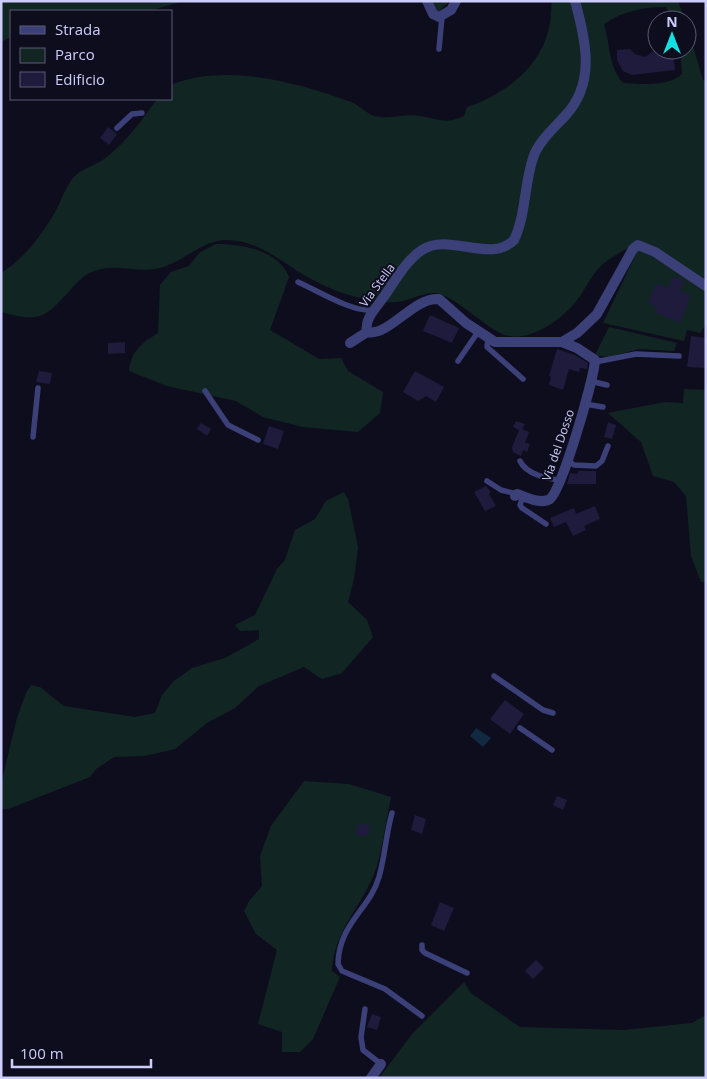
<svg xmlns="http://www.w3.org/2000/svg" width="707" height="1079" viewBox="0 0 707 1079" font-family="'Open Sans',sans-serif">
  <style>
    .green { fill: #112623 }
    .water { fill: #112a42 }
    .building { fill: #1e1b3c }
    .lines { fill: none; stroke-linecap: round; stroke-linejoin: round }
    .lane { stroke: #3c4078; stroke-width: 5.5 }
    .street { stroke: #3c4078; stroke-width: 10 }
    .labels { text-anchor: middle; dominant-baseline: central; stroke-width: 4; stroke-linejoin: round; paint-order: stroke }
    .street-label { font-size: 12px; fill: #cdcdfb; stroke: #0e0d1d }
  </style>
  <rect width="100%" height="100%" fill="#0e0d1d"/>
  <!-- green -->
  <g class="green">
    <path d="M1 1H184L149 11H11V37L1 42Z"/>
    <path d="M427 1H450L439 11 431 9Z"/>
    <path d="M552 1H678L685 20H671L666 7C643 7 623 11 604 24 611 46 607 64 623 83 641 84 668 87 682 74L680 50H687V26L703 80 706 82V284L639 240C626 251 608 257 597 270 588 281 583 294 573 305 557 323 525 345 500 333 483 324 452 295 436 293 423 292 409 301 396 302 376 304 341 294 323 285 290 271 263 239 225 240 201 241 183 262 160 268 136 274 115 261 89 273 83 276 77 283 72 288 45 318 41 323 1 312V273C24 259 40 237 54 214 62 201 65 185 77 174 85 168 96 165 104 159 125 144 142 120 157 99H171V85C224 62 300 83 351 102 359 105 366 113 374 116 390 120 405 113 420 116 440 119 444 125 464 116L467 107C504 95 540 68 549 28 551 20 551 10 552 1Z"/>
    <path d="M216 244C241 244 279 250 289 277L270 330 319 359 341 358 348 371 383 392 380 413 358 432 303 427 263 417 236 401 167 386 129 371C131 351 142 343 158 333L160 285 171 272 189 266 199 253Z"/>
    <path d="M639 248 706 291V324L700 333 687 330 684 341 603 323Z"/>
    <path d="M609 327 677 343 674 351 639 349 609 357 595 355Z"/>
    <path d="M684 389 706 390V582H701L691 556 686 496 674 482 653 476 641 442 608 413 665 402 683 403Z"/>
    <path d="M344 492 348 499 358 547 354 579 348 602 367 620 373 637 342 673 322 679 304 667 259 686 235 708 207 723 175 749 144 756 114 757 96 769 90 777 8 809H1V784L17 718 26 693 31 685 40 687 64 706 135 717 155 713 162 695 174 681 192 668 225 658 259 639V630L240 631 235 625 255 615 277 569 285 560 295 530 315 519 326 501Z"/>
    <path d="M304 781 349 784 391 797C386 821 383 846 376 869 363 906 334 929 332 971L340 977 313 1039 300 1052H282V1032L258 1024 277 950 256 934 244 911 250 900 262 886 260 856 271 826Z"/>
    <path d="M464 982 471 993 520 1027 623 1030 692 1023 706 1015V1078H379L412 1034Z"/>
  </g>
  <!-- water -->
  <path class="water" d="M476 728 491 738 483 747 470 736Z"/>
  <!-- building -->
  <g class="building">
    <path d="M630 49 635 54 645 57 655 50H673L675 70 632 75 623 71 617 60V50Z"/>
    <path d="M108 127 117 134 109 145 100 138Z"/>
    <path d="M673 276 684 281 680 291 691 295 680 323 654 312 656 307 648 303 656 283 668 288Z"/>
    <path d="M430 315 459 328 452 343 423 331Z"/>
    <path d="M691 336 706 338V368L687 367Z"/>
    <path d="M125 342V353L108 354V343Z"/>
    <path d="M557 349 575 355 588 363 587 369 580 368 579 372 569 369 563 390 549 385 551 377 549 376Z"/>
    <path d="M39 371 52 373 50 384 36 382Z"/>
    <path d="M415 371 444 387 436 402 426 396 418 401 403 392Z"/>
    <path d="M516 421 525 424 522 429 529 432 525 443 530 444 527 452 523 450 521 456 513 452 512 447 519 430 513 427Z"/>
    <path d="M608 422 616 425 612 439 604 437Z"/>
    <path d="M201 423 211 429 207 436 197 429Z"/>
    <path d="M269 426 284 431 278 449 263 444Z"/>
    <path d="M578 471H596V484H567L570 473 578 474Z"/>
    <path d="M486 486 491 492 489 494 496 506 485 511 474 492Z"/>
    <path d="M595 506 600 519 584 526 586 530 573 536 566 522 554 527 550 518 574 508 576 514Z"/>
    <path d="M505 700 524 714 510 734 490 719Z"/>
    <path d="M557 796 567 800 563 810 553 805Z"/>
    <path d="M415 815 426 819 422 834 411 830Z"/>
    <path d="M357 824 370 825 368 836 356 835Z"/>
    <path d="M440 902 454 908 444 931 431 925Z"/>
    <path d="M536 960 544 968 533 979 525 971Z"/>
    <path d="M372 1014 381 1017 377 1030 367 1027Z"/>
  </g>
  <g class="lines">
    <!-- lane -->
    <g class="lane">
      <path d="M439 49 442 17"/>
      <path d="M117 128 132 114 142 113"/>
      <path d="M298 282C318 291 353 313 374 310"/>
      <path d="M488 339 487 347 523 379"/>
      <path d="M458 361 478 332"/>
      <path d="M595 362 636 354 679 356"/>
      <path d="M590 381 607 385"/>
      <path d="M205 391 228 425 258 440"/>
      <path d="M585 404 603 407"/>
      <path d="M33 437 38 388"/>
      <path d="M567 460 574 465 596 466 602 461 608 446"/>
      <path d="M520 461C526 474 547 479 561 480"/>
      <path d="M487 481 501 490 517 494"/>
      <path d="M523 496 520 505 522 508 546 524"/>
      <path d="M494 676 543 710 553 713"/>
      <path d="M520 728 552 750"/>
      <path d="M392 813C386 834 385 856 379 877 370 909 339 923 338 964L342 971 385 989 422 1016"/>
      <path d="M422 945V950L425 953 467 973"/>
      <path d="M365 1009 361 1037 363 1050 381 1064"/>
    </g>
    <!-- street -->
    <g class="street">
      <path d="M427 1 433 14 439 17 451 10 456 1"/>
      <path d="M367 332C364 319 376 308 383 298 394 283 405 261 422 250 449 232 490 264 514 240 526 215 524 185 533 158 538 142 553 129 565 116 596 83 586 41 575 1"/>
      <path d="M367 332C389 337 413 297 439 299L466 323 495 342H562L577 333 597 314 633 249 638 245 655 252 706 286"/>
      <path d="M350 343 367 332"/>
      <path d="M515 496 517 494C526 497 541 505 550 499 562 490 594 379 595 360L577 348 562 342"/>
      <path d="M371 1078 381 1064"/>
    </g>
  </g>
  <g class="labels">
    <!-- street labels -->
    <g class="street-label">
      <text transform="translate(377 285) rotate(-54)">Via Stella</text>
      <text transform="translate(558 445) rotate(-71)">Via del Dosso</text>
    </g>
  </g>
  <!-- border -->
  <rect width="707" height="1079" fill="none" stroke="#cdcdfb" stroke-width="5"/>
  <!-- legend -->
  <rect x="10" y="10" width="162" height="90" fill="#0e0d1d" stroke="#5a5a76"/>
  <rect x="20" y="26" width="25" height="8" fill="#3c4078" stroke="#5a5a76"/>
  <text x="55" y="35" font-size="15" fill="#cdcdfb">Strada</text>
  <rect x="20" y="48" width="25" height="15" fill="#112623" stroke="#5a5a76"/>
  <text x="55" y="60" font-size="15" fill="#cdcdfb">Parco</text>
  <rect x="20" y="72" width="25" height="15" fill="#1e1b3c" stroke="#5a5a76"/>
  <text x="55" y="85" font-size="15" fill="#cdcdfb">Edificio</text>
  <!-- north arrow -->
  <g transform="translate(672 35)"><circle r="24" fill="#0e0d1d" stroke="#5a5a76"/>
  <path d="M0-4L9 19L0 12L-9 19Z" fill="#12e2e1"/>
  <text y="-8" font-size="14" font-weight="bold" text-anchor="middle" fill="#cdcdfb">N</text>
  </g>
  <!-- scale -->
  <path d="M12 1059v8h139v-8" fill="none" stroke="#cdcdfb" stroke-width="2.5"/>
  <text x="20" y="1059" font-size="15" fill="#cdcdfb" stroke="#0e0d1d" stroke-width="4" paint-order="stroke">100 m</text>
</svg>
